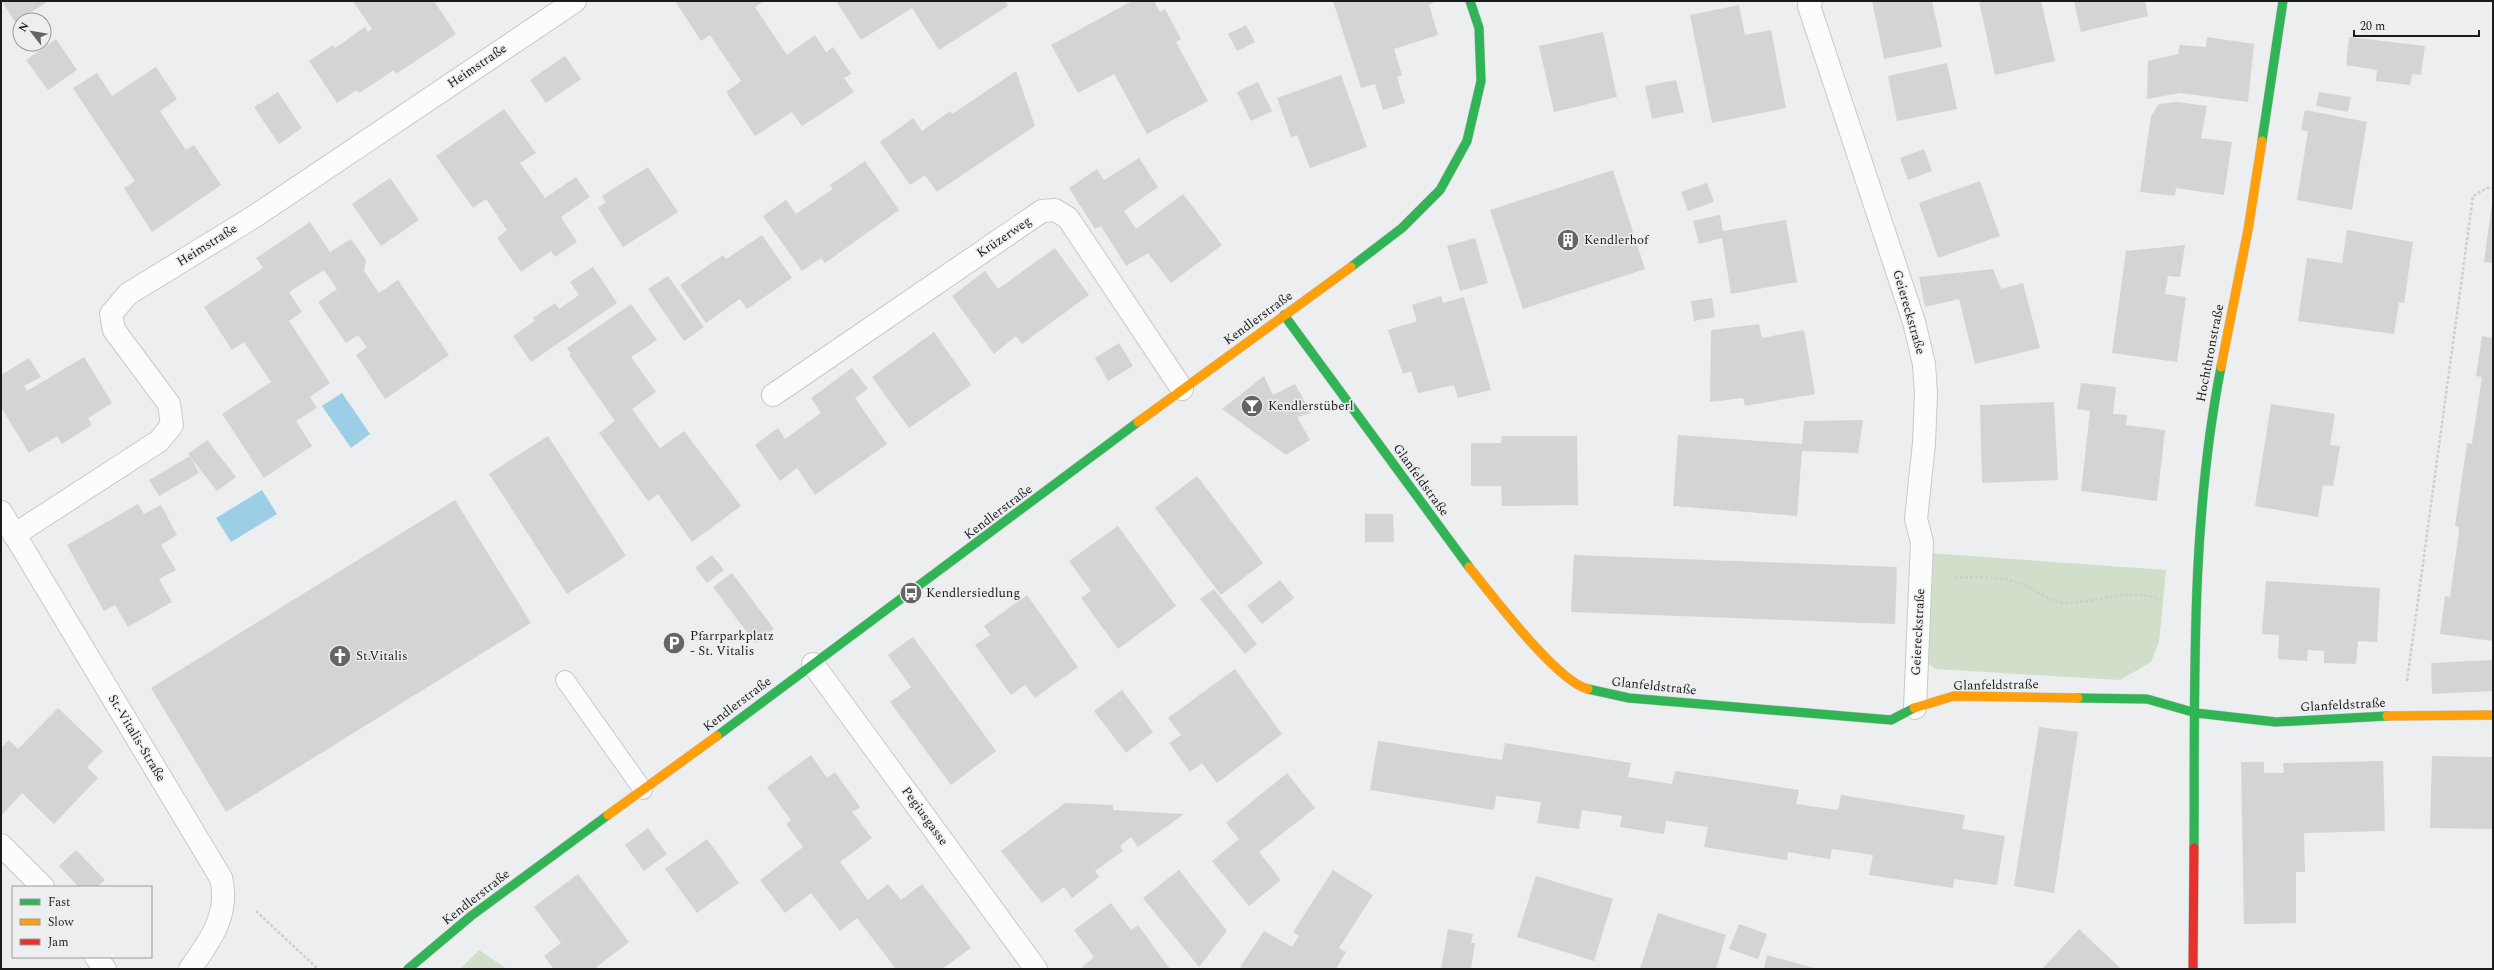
<svg xmlns="http://www.w3.org/2000/svg" width="2494" height="970" viewBox="0 0 2494 970" font-family="Spectral,serif">
  <style>
    .green { fill: #d1dec9 }
    .water { fill: #9ccee5 }
    .building { fill: #d4d4d4 }
    .lines { fill: none; stroke-linecap: round; stroke-linejoin: round }
    .lane-casing { stroke: #c8c9ca; stroke-width: 20 }
    .street-casing { stroke: #c8c9ca; stroke-width: 24 }
    .fast-casing { stroke: #c8c9ca; stroke-width: 10 }
    .slow-casing { stroke: #c8c9ca; stroke-width: 10 }
    .jam-casing { stroke: #c8c9ca; stroke-width: 10 }
    .path { stroke: #cdcece; stroke-width: 2.5; stroke-dasharray: 3 2; stroke-linecap: butt }
    .lane { stroke: #fcfcfd; stroke-width: 18 }
    .street { stroke: #fcfcfd; stroke-width: 22 }
    .fast { stroke: #30b455; stroke-width: 9 }
    .slow { stroke: #ff9f0a; stroke-width: 9 }
    .jam { stroke: #e5322d; stroke-width: 9 }
    .labels { text-anchor: middle; dominant-baseline: central; stroke-width: 3; stroke-linejoin: round; paint-order: stroke }
    .street-label { font-size: 13px; fill: #1b1b1c; stroke: #eceef0 }
    .poi-label { font-size: 13px; fill: #1b1b1c; stroke: #eceef0; text-anchor: start }
  </style>
  <rect width="100%" height="100%" fill="#edeeef"/>
  <!-- green -->
  <g class="green">
    <path d="M1928 553 2166 570 2159 642 2151 662 2120 680 1935 669 1924 659Z"/>
    <path d="M479 950 507 969H460Z"/>
  </g>
  <!-- water -->
  <g class="water">
    <path d="M342 393 370 434 351 448 322 406Z"/>
    <path d="M262 490 277 514 231 542 216 518Z"/>
  </g>
  <!-- building -->
  <g class="building">
    <path d="M2 1H49L15 22Z"/>
    <path d="M353 1H434L456 34 396 74 394 70 359 93 357 90 337 103 309 61 333 45 335 48 365 27 368 32 372 29Z"/>
    <path d="M675 1H764L755 7 787 55 815 35 826 52 833 47 851 74 844 78 854 92 802 126 792 112 755 136 726 92 741 81 710 35 701 41Z"/>
    <path d="M836 1H1005L1008 6 939 50 912 8 861 40Z"/>
    <path d="M1132 1H1154L1160 12 1165 9 1181 39 1176 42 1208 101 1147 134 1114 74 1078 93 1051 45Z"/>
    <path d="M1333 1H1436L1429 5 1438 35 1394 49 1402 75 1397 77 1405 103 1383 110 1375 84 1361 88Z"/>
    <path d="M1872 1H1932L1942 47 1884 59Z"/>
    <path d="M1979 1H2041L2055 61 1995 75Z"/>
    <path d="M2074 1H2145L2148 16 2081 32Z"/>
    <path d="M1739 5 1745 35 1771 30 1786 108 1712 123 1690 15Z"/>
    <path d="M1246 25 1255 42 1237 51 1228 34Z"/>
    <path d="M1603 32 1617 97 1554 112 1539 46Z"/>
    <path d="M2207 37 2254 44 2248 102 2180 93 2147 99 2148 61 2178 54 2180 45 2206 47Z"/>
    <path d="M2349 37 2425 46 2421 75 2412 74 2410 85 2376 81 2377 70 2346 65Z"/>
    <path d="M56 39 77 70 48 90 26 60Z"/>
    <path d="M565 56 581 79 546 103 530 80Z"/>
    <path d="M1947 63 1957 109 1897 121 1888 76Z"/>
    <path d="M156 67 177 99 160 111 186 150 194 145 221 185 152 232 124 188 135 181 73 88 97 73 112 96Z"/>
    <path d="M1016 71 1035 126 937 192 925 175 910 185 880 142 913 118 922 131 950 111 952 114Z"/>
    <path d="M1341 75 1367 147 1310 168 1297 135 1291 137 1277 98Z"/>
    <path d="M1676 80 1684 112 1652 119 1645 86Z"/>
    <path d="M1258 82 1272 111 1251 121 1237 92Z"/>
    <path d="M278 92 302 128 279 144 254 107Z"/>
    <path d="M2319 92 2351 97 2348 112 2316 106Z"/>
    <path d="M2177 102 2207 106 2201 138 2232 142 2224 195 2176 188 2175 196 2140 192 2151 116 2159 104Z"/>
    <path d="M504 109 536 153 520 163 545 198 576 177 590 197 561 217 577 242 555 257 551 251 521 272 497 238 507 230 486 199 473 208 436 156Z"/>
    <path d="M2305 110 2367 122 2352 210 2297 200 2308 131 2301 130Z"/>
    <path d="M1924 149 1932 171 1908 180 1900 158Z"/>
    <path d="M1139 158 1158 187 1124 211 1136 229 1183 194 1222 245 1171 283 1148 253 1126 266 1101 226 1095 229 1069 188 1097 169 1104 180Z"/>
    <path d="M865 161 899 210 825 263 821 258 802 271 763 216 786 200 796 214 833 189 830 185Z"/>
    <path d="M648 167 678 212 623 247 598 208 606 202 602 196Z"/>
    <path d="M1613 170 1645 269 1523 309 1490 210Z"/>
    <path d="M390 178 419 220 381 246 352 204Z"/>
    <path d="M1980 181 2000 236 1938 258 1919 203Z"/>
    <path d="M1707 183 1714 202 1688 211 1681 192Z"/>
    <path d="M2492 203H2493V263L2484 262Z"/>
    <path d="M1720 215 1723 231 1786 220 1797 282 1731 294 1722 238 1699 244 1693 221Z"/>
    <path d="M310 222 330 252 351 239 366 260 364 271 379 293 398 280 449 355 385 399 356 355 367 347 358 335 346 343 318 302 337 289 324 270 289 292 302 312 289 321 330 383 310 397 317 408 296 421 312 446 264 478 222 414 271 382 244 342 232 350 204 307 263 268 256 258Z"/>
    <path d="M2347 230 2413 242 2404 303 2399 302 2394 334 2298 321 2307 258 2342 263Z"/>
    <path d="M762 235 792 278 747 309 740 299 706 323 680 285 723 255 726 259Z"/>
    <path d="M1475 238 1488 283 1460 291 1447 246Z"/>
    <path d="M2185 245 2180 277 2168 276 2165 294 2186 297 2177 362 2112 353 2126 251Z"/>
    <path d="M1055 248 1089 295 1022 344 1016 336 994 354 952 296 985 271 998 289Z"/>
    <path d="M593 267 617 303 531 362 513 336 535 321 533 318 555 303 559 309 579 295 570 282Z"/>
    <path d="M1993 269 2001 289 2023 283 2040 348 1975 364 1959 299 1925 307 1919 277Z"/>
    <path d="M668 276 704 327 684 341 648 289Z"/>
    <path d="M1441 296 1443 303 1464 297 1491 390 1458 398 1454 385 1418 393 1411 371 1403 374 1388 330 1417 321 1412 305Z"/>
    <path d="M1712 298 1715 317 1694 321 1691 301Z"/>
    <path d="M631 304 657 340 631 357 656 392 632 409 660 448 684 431 741 506 692 542 658 494 648 501 599 433 615 421 569 355 571 354 567 348Z"/>
    <path d="M1759 324 1762 338 1804 330 1815 394 1745 406 1743 398 1710 402 1711 330Z"/>
    <path d="M934 332 971 385 909 428 872 377Z"/>
    <path d="M2482 336 2493 338V641L2440 634 2445 596 2450 597 2458 538 2459 527 2455 526 2467 443 2472 444 2477 410 2482 377 2476 376Z"/>
    <path d="M1119 343 1133 366 1108 381 1095 358Z"/>
    <path d="M84 357 112 403 88 418 92 425 62 444 57 436 29 453 1 407V375L29 358 41 377 24 386 27 391Z"/>
    <path d="M852 368 868 389 855 398 887 444 815 495 797 468 780 481 755 445 778 428 785 439 821 413 811 398Z"/>
    <path d="M1264 376 1273 395 1295 384 1311 413 1297 417 1310 440 1286 455 1222 409Z"/>
    <path d="M2081 383 2116 387 2113 414 2127 415 2126 425 2165 430 2157 501 2081 491 2090 411 2077 409Z"/>
    <path d="M2054 402 2058 480 1982 483 1980 405Z"/>
    <path d="M2271 404 2335 414 2330 445 2340 446 2333 486 2323 485 2318 517 2255 506Z"/>
    <path d="M1863 420 1858 453 1802 451 1797 516 1673 506 1678 435 1802 444 1804 421Z"/>
    <path d="M548 436 626 556 567 594 489 474Z"/>
    <path d="M1502 436H1577L1578 505 1502 506 1501 486H1471V443H1501Z"/>
    <path d="M207 440 236 477 217 491 188 454Z"/>
    <path d="M190 456 199 473 159 496 149 480Z"/>
    <path d="M1197 476 1263 563 1221 595 1155 508Z"/>
    <path d="M455 500 531 623 226 812 151 688Z"/>
    <path d="M138 504 144 514 161 505 177 535 161 545 176 570 159 579 172 602 128 627 115 605 104 611 67 545Z"/>
    <path d="M1365 514H1393L1394 542H1365Z"/>
    <path d="M1118 526 1176 606 1118 649 1081 598 1091 591 1069 561Z"/>
    <path d="M712 555 724 570 707 583 695 568Z"/>
    <path d="M1574 555 1897 567 1895 624 1571 612Z"/>
    <path d="M732 573 774 629 755 643 713 587Z"/>
    <path d="M1280 580 1294 598 1262 624 1247 606Z"/>
    <path d="M2266 581 2380 588 2377 642 2358 641 2356 664 2324 663V651L2308 650 2307 661 2278 659 2279 635 2262 634Z"/>
    <path d="M1214 589 1257 644 1245 654 1200 599Z"/>
    <path d="M1027 595 1078 667 1035 698 1025 685 1011 695 975 645 990 635 984 626Z"/>
    <path d="M913 637 996 751 951 785 890 702 911 687 888 655Z"/>
    <path d="M2492 660 2493 691 2432 694 2431 663Z"/>
    <path d="M1235 669 1282 734 1217 783 1202 763 1190 772 1169 743 1181 735 1168 718Z"/>
    <path d="M1122 690 1153 732 1126 753 1094 711Z"/>
    <path d="M58 708 103 751 87 767 98 778 54 824 22 793 1 816V748L9 740 18 749Z"/>
    <path d="M2039 727 2078 732 2054 893 2014 886Z"/>
    <path d="M1378 741 1502 760 1505 743 1631 763 1628 777 1672 784 1675 771 1799 790 1796 804 1838 810 1841 795 1965 815 1962 829 2005 836 1997 885 1954 879 1953 888 1869 875 1873 855 1832 849 1830 859 1788 852 1787 860 1704 847 1708 827 1666 821 1664 834 1620 827 1622 816 1582 810 1579 829 1537 823 1541 802 1496 796 1494 810 1370 790Z"/>
    <path d="M811 755 827 778 835 772 860 807 852 812 872 838 840 862 868 900 888 884 901 900 922 884 971 948 942 969H896L857 918 840 931 811 893 785 913 760 880 803 847 786 824 791 820 767 787Z"/>
    <path d="M2432 756 2493 757V829L2430 828Z"/>
    <path d="M2383 761 2385 831 2304 833 2305 872H2296V923L2244 924 2241 762H2264V773H2284L2283 763Z"/>
    <path d="M1287 773 1315 808 1259 852 1281 880 1249 906 1212 861 1239 839 1226 823Z"/>
    <path d="M1065 803 1113 805V810L1184 814 1138 847 1131 837 1120 846 1123 851 1095 871 1099 877 1072 898 1064 887 1042 903 1001 851Z"/>
    <path d="M648 828 667 854 644 871 625 845Z"/>
    <path d="M707 839 739 883 697 913 665 869Z"/>
    <path d="M76 850 105 880 97 887H79L59 866Z"/>
    <path d="M1179 870 1227 931 1199 967 1143 898Z"/>
    <path d="M1333 870 1373 895 1339 948 1346 952 1336 969H1245L1240 967 1264 931 1292 947 1299 936 1293 932Z"/>
    <path d="M578 874 629 942 594 969H554L544 956 561 943 534 907Z"/>
    <path d="M1536 876 1613 899 1594 961 1517 937Z"/>
    <path d="M1111 903 1131 930 1138 925 1170 969H1084L1082 967 1094 957 1074 930Z"/>
    <path d="M1658 913 1726 935 1716 969H1640Z"/>
    <path d="M1739 924 1767 934 1758 959 1729 949Z"/>
    <path d="M1448 929 1473 934 1471 943H1475L1471 969H1441Z"/>
    <path d="M2079 929 2121 969H2042Z"/>
    <path d="M1767 955 1817 969H1764Z"/>
  </g>
  <g class="lines">
    <!-- lane casing -->
    <g class="lane-casing">
      <path id="lane" d="M565 680 643 790"/>
    </g>
    <!-- street casing -->
    <g class="street-casing">
      <g id="street">
        <path d="M1811 1 1809 6 1914 322 1924 364 1926 393 1924 443 1916 519 1922 542 1915 708"/>
        <path d="M773 395 1042 211 1055 210 1068 218 1182 389"/>
        <path d="M1 512 221 878C230 914 210 941 190 969"/>
        <path d="M14 535 159 441 172 425 169 404 114 330 111 314 128 294 252 218 575 1"/>
        <path d="M813 664 1036 969"/>
        <path d="M1 845 43 887"/>
        <path d="M96 957 105 969"/>
      </g>
    </g>
    <!-- fast casing -->
    <g class="fast-casing">
      <g id="fast">
        <path d="M2262 141 2283 1"/>
        <path d="M1351 267 1402 228 1440 190 1467 141 1481 81 1479 28 1470 1"/>
        <path d="M1284 315 1469 567"/>
        <path d="M1588 689 1629 698 1891 720 1914 708"/>
        <path d="M2078 698 2147 699 2196 713 2276 722 2387 716"/>
        <path d="M717 736 1138 422"/>
        <path d="M2194 848C2195 688 2190 525 2221 367"/>
        <path d="M408 969 471 916 608 815"/>
      </g>
    </g>
    <!-- slow casing -->
    <g class="slow-casing">
      <g id="slow">
        <path d="M2221 367 2248 230 2262 141"/>
        <path d="M1138 422 1351 267"/>
        <path d="M1469 567C1491 594 1557 682 1588 689"/>
        <path d="M1914 708 1954 696 2078 698"/>
        <path d="M2387 716 2493 715"/>
        <path d="M608 815 717 736"/>
      </g>
    </g>
    <!-- jam casing -->
    <g class="jam-casing">
      <path id="jam" d="M2193 969 2194 848"/>
    </g>
    <!-- path -->
    <g class="path">
      <path d="M1955 578C1978 577 2000 576 2022 584 2035 589 2046 600 2061 602 2094 606 2129 585 2161 600"/>
      <path d="M2407 681 2473 196 2487 188H2493"/>
      <path d="M256 911 318 969"/>
    </g>
    <!-- lane -->
    <use href="#lane" class="lane"/>
    <!-- street -->
    <use href="#street" class="street"/>
    <!-- fast -->
    <use href="#fast" class="fast"/>
    <!-- slow -->
    <use href="#slow" class="slow"/>
    <!-- jam -->
    <use href="#jam" class="jam"/>
  </g>
  <!-- icons -->
  <defs>
    <g id="building-disc" transform="scale(1.15)"><circle r="9.5" fill="#646566" stroke="#eceef0"/><path d="M-4-6H4V6H1V3H-1V6H-4ZM-2.5-4.3h1.7v1.8h-1.7ZM.8-4.3h1.7v1.8H.8ZM-2.5-1h1.7V.8h-1.7ZM.8-1h1.7V.8H.8Z" fill="#fff"/></g>
    <g id="bar-disc" transform="scale(1.15)"><circle r="9.5" fill="#646566" stroke="#eceef0"/><path d="M-6-5H6L.8 .8V4.5H3.5V6h-7V4.5H-.8V.8Z" fill="#fff"/></g>
    <g id="bus-disc" transform="scale(1.15)"><circle r="9.5" fill="#646566" stroke="#eceef0"/><path d="M-5-6H5V4H4V6H2V4H-2V6H-4V4H-5ZM-3.5-4V0h7V-4ZM-3.5 1.2v1.5H-2V1.2ZM2 1.2v1.5H3.5V1.2Z" fill="#fff"/></g>
    <g id="parking-disc" transform="scale(1.15)"><circle r="9.5" fill="#646566" stroke="#eceef0"/><path d="M-3.5-5.5H1a3.5 3.5 0 0 1 0 7H-1V5.5H-3.5ZM-1-3.4V-.6H.8a1.4 1.4 0 0 0 0-2.8Z" fill="#fff"/></g>
    <g id="church-disc" transform="scale(1.15)"><circle r="9.5" fill="#646566" stroke="#eceef0"/><path d="M-1.2-6h2.4v3.5h3.3v2.4h-3.3V6h-2.4V-.1h-3.3v-2.4h3.3Z" fill="#fff"/></g>
  </defs>
  <g fill-rule="evenodd">
    <use href="#building-disc" x="1568" y="240"/>
    <use href="#bar-disc" x="1252" y="406"/>
    <use href="#bus-disc" x="911" y="593"/>
    <use href="#parking-disc" x="674" y="643"/>
    <use href="#church-disc" x="340" y="656"/>
  </g>
  <g class="labels">
    <!-- street labels -->
    <g class="street-label">
      <text transform="translate(477 66) rotate(-34)">Heimstraße</text>
      <text transform="translate(1004 237) rotate(-34)">Krüzerweg</text>
      <text transform="translate(207 245) rotate(-32)">Heimstraße</text>
      <text transform="translate(1909 312) rotate(74)">Geiereckstraße</text>
      <text transform="translate(1258 318) rotate(-36)">Kendlerstraße</text>
      <text transform="translate(2210 353) rotate(-79)">Hochthronstraße</text>
      <text transform="translate(1421 480) rotate(54)">Glanfeldstraße</text>
      <text transform="translate(998 512) rotate(-37)">Kendlerstraße</text>
      <text transform="translate(1918 632) rotate(-87)">Geiereckstraße</text>
      <text transform="translate(1996 685) rotate(-1)">Glanfeldstraße</text>
      <text transform="translate(1654 686) rotate(6)">Glanfeldstraße</text>
      <text transform="translate(737 704) rotate(-37)">Kendlerstraße</text>
      <text transform="translate(2343 705) rotate(-3)">Glanfeldstraße</text>
      <text transform="translate(137 738) rotate(59)">St.-Vitalis-Straße</text>
      <text transform="translate(925 816) rotate(54)">Pegiusgasse</text>
      <text transform="translate(476 897) rotate(-38)">Kendlerstraße</text>
    </g>
    <!-- poi labels -->
    <g class="poi-label">
      <text x="1584" y="240">Kendlerhof</text>
      <text x="1268" y="406">Kendlerstüberl</text>
      <text x="926" y="593">Kendlersiedlung</text>
      <text x="690" y="636">Pfarrparkplatz<tspan x="690" dy="15">- St. Vitalis</tspan></text>
      <text x="356" y="656">St.Vitalis</text>
    </g>
  </g>
  <!-- border -->
  <rect width="2494" height="970" fill="none" stroke="#1b1b1c" stroke-width="4"/>
  <!-- legend -->
  <rect x="12" y="886" width="140" height="72" fill="#eceef0" stroke="#989a9b"/>
  <rect x="20" y="899" width="20" height="6" fill="#30b455" stroke="#989a9b"/>
  <text x="48" y="906" font-size="12" fill="#1b1b1c">Fast</text>
  <rect x="20" y="919" width="20" height="6" fill="#ff9f0a" stroke="#989a9b"/>
  <text x="48" y="926" font-size="12" fill="#1b1b1c">Slow</text>
  <rect x="20" y="939" width="20" height="6" fill="#e5322d" stroke="#989a9b"/>
  <text x="48" y="946" font-size="12" fill="#1b1b1c">Jam</text>
  <!-- north arrow -->
  <g transform="translate(32 32) rotate(301)"><circle r="19" fill="#eceef0" stroke="#989a9b"/>
  <path d="M0-3L7 15L0 10L-7 15Z" fill="#646566"/>
  <text y="-6" font-size="11" font-weight="bold" text-anchor="middle" fill="#1b1b1c">N</text>
  </g>
  <!-- scale -->
  <path d="M2354 30v6h125v-6" fill="none" stroke="#1b1b1c" stroke-width="2"/>
  <text x="2360" y="30" font-size="12" fill="#1b1b1c" stroke="#eceef0" stroke-width="3" paint-order="stroke">20 m</text>
</svg>
